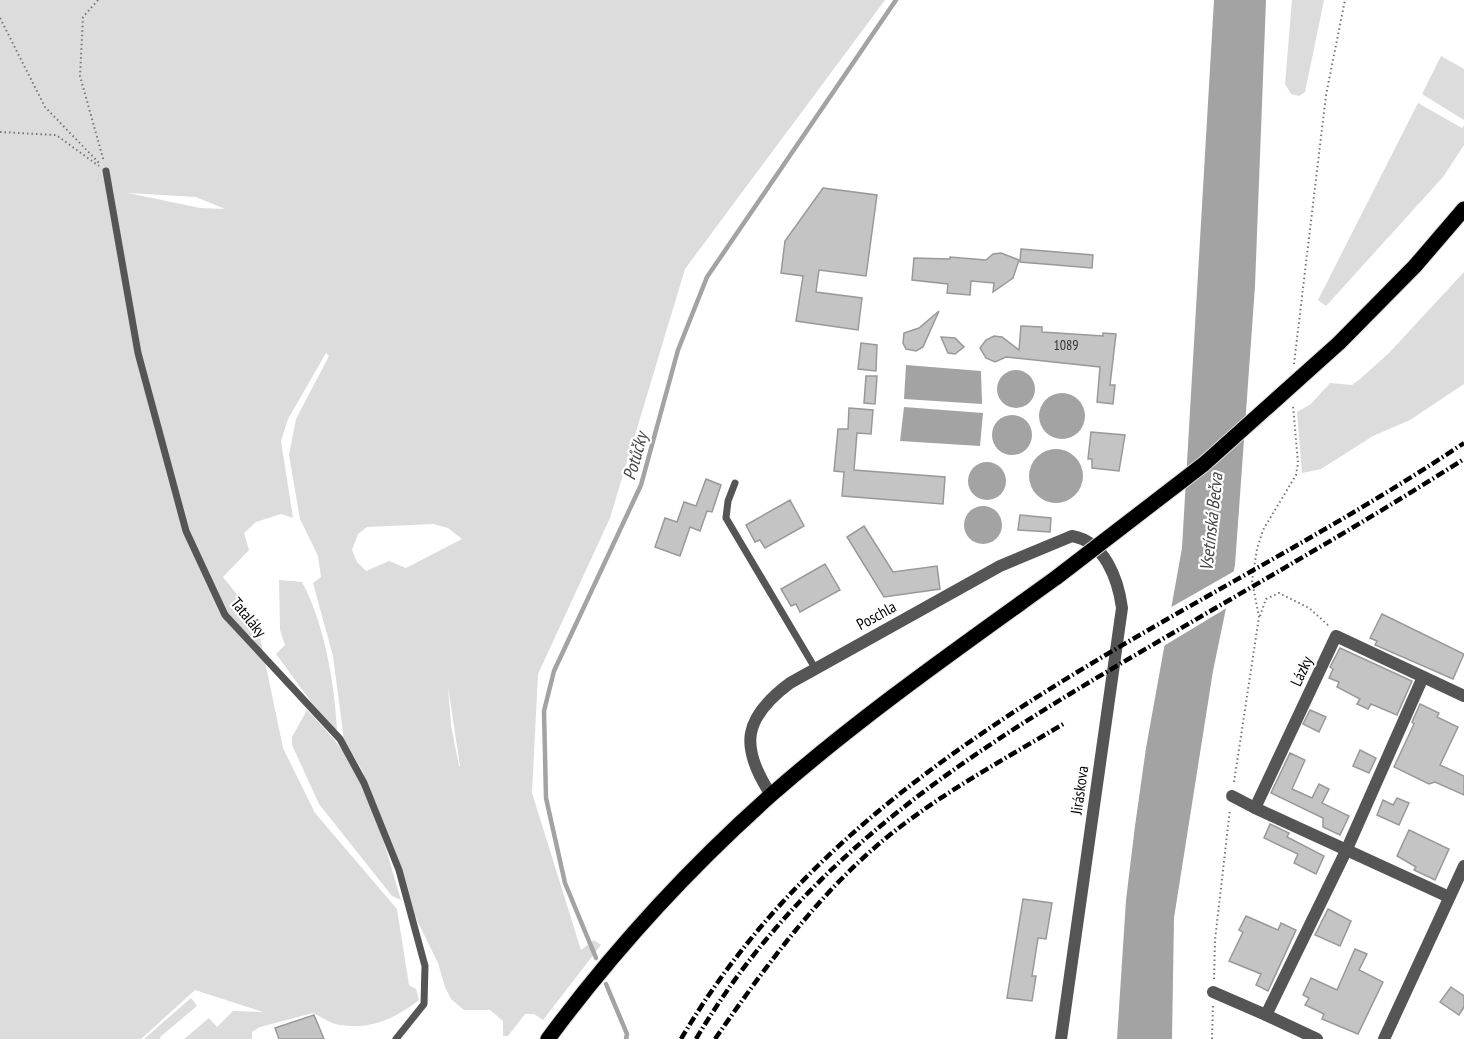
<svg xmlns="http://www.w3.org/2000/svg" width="1464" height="1039" viewBox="0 0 1464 1039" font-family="'PT Sans Narrow',sans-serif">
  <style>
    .green { fill: #dcdcdc; fill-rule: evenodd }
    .water { fill: #a3a3a3 }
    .pier { fill: #fff }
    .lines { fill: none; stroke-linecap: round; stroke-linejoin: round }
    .stream { stroke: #a3a3a3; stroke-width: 4.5 }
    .building { fill: #c4c4c4; stroke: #999; stroke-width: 1.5 }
    .primary-casing { stroke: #dbdbdb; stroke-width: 17 }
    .path { stroke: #777; stroke-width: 2; stroke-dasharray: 1.5 3; stroke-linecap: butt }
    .service { stroke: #555; stroke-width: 7 }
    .minor { stroke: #555; stroke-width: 12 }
    .tertiary { stroke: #555; stroke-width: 12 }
    .primary { stroke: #000; stroke-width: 15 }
    .rail { stroke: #000; stroke-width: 4.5; stroke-dasharray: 9 3 1.5 3; stroke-linecap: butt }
    .primary-bridge-casing { stroke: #dbdbdb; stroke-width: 17; stroke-linecap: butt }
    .primary-bridge { stroke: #000; stroke-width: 15 }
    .labels { text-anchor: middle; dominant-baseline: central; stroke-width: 4.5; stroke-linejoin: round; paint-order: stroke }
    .number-label { font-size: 14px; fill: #313131 }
    .street-label { font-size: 16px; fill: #000; stroke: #fff }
    .water-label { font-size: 18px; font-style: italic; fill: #444; stroke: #fff }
  </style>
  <rect width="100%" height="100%" fill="#fff"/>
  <!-- green -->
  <g class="green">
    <path d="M0 0H885L685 269 610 518 538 674 532 793 581 950 594 940 601 945 543 1020 534 1014H525L508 1036H503V1021L490 1010H464L451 999 445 987 438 963 406 898 363 772 344 740 333 656 313 583 321 577 318 556 300 519 289 455 296 419 329 356 326 353 288 419 281 441 293 518 281 514 256 522 244 533 249 550 223 577 256 618 283 748 315 813 397 909 409 985 416 989 419 1000C394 1020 367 1031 335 1024 328 1022 320 1016 313 1013L260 1027 252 1032V1039H184L209 1018 217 1027 233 1011 263 1012 195 990 141 1039H0ZM128 193 196 197 225 209 200 208ZM433 524 448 528 462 539 406 568 389 561 366 571 357 562 352 550 358 534 367 527ZM448 686 460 766H459L451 725Z"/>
    <path d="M1292 0H1324L1305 92 1299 96 1291 94 1285 84Z"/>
    <path d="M1441 56 1464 69V120L1422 94Z"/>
    <path d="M1418 103 1462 128 1464 125V145L1443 177 1326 306 1318 300Z"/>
    <path d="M1464 272V384L1410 420 1373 436 1321 469 1302 473 1297 412 1311 404 1330 383 1352 385 1360 379 1389 353Z"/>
    <path d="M279 580 302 582C324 622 335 685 337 731L312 703 276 654 285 645 280 630Z"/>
    <path d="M307 710C322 726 337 741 349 760 373 798 388 856 401 900L392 896 319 804 292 745V737Z"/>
    <path d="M191 998 197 1006 160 1037 161 1039H144Z"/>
  </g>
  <!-- water -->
  <g class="water">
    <path d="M1214 0H1266L1255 286 1235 565 1213 671 1174 918 1172 1039H1117L1126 900 1135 826 1146 748 1182 548Z"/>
    <path d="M906 365 981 371 982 404 904 399Z"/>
    <circle cx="1016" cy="389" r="19"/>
    <circle cx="1062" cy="416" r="23"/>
    <path d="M904 407 983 413 980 446 900 441Z"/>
    <circle cx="1012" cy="435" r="20"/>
    <circle cx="1056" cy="476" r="27"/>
    <circle cx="987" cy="481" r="19"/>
    <circle cx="983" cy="525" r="19"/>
  </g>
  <!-- pier -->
  <path class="pier" d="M1238 569 1230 606 1162 647 1168 609Z"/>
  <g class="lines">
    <!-- stream -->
    <g class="stream">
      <path d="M596 958 565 883 546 798 544 711 554 671 641 485 678 350 707 277 896 0"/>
      <path d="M606 984 627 1034 626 1039"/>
    </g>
  </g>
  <!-- building -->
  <g class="building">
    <path d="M823 188 877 195 866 276 819 270 816 292 862 298 858 330 796 321 803 276 781 273 785 241Z"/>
    <path d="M1021 249 1093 255 1092 268 1020 262Z"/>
    <path d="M1001 253 1019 260 1013 278 993 292 994 283 971 281 970 295 947 293 948 284 912 280 914 258 950 259V257L986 260 993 254Z"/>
    <path d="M939 311 923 347 916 351 906 349 903 343 904 333 919 328Z"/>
    <path d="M1021 326 1042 327V332L1103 336V333L1116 334 1110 385H1115L1113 404 1097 402 1100 367 1006 357 995 362 986 358 980 348 986 340 994 336 1002 337 1019 350Z"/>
    <path d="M941 337 955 338 964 347 955 354 948 353Z"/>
    <path d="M861 343 877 345 876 371 858 369Z"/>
    <path d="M866 376H877L875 404 864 403Z"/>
    <path d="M849 408 873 410 871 434 857 433 854 470 945 477 943 504 842 496 844 472 834 471 838 429H848Z"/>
    <path d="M1091 432 1125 435 1119 471 1092 468V459H1088Z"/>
    <path d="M706 479 721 485 712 512 707 511 700 531 690 527 680 556 655 547 665 518 677 522 684 502 696 506Z"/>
    <path d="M790 500 804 526 765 548 760 540 755 542 746 525Z"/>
    <path d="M1020 515 1051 518 1050 532 1018 530Z"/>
    <path d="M864 526 893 572 937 566 940 589 884 597 847 537Z"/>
    <path d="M825 564 840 590 800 612 796 604 791 606 781 589Z"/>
    <path d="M1382 614 1464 654 1453 679 1375 645 1377 641 1370 638Z"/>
    <path d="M1340 648 1412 681 1397 715 1371 704 1368 709 1357 704 1360 699 1337 687 1339 682 1329 678 1333 669 1330 667Z"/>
    <path d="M1420 704 1439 713 1437 717 1458 727 1440 765 1464 776V795L1435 782 1429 784 1394 767 1414 724 1412 722Z"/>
    <path d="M1310 710 1326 717 1319 732 1303 724Z"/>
    <path d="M1360 750 1376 758 1369 773 1353 766Z"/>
    <path d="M1290 753 1305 760 1292 789 1312 798 1319 784 1329 789 1322 803 1349 816 1340 835 1323 827V818L1271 793Z"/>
    <path d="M1397 798 1409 803 1399 825 1377 815 1383 800 1393 805Z"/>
    <path d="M1270 824 1289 833 1287 837 1324 856 1316 874 1294 863 1298 854 1264 838Z"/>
    <path d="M1409 830 1449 849 1435 880 1414 870 1416 867 1397 856Z"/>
    <path d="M1023 899 1052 903 1046 939 1038 938 1032 976H1036L1032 1001 1007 998Z"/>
    <path d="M1328 909 1351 921 1340 946 1315 935Z"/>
    <path d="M1246 916 1278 930 1281 923 1296 930 1268 991 1256 985 1261 974 1229 961 1243 932 1239 930Z"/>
    <path d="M1355 949 1367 954 1359 970 1383 982 1358 1034 1322 1019 1324 1014 1305 1005 1309 998 1303 995 1311 978 1337 990Z"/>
    <path d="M1451 987 1464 996V1007L1459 1015 1440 1002Z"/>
    <path d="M314 1015 324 1039H279L275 1028Z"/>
  </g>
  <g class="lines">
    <!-- primary casing -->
    <g class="primary-casing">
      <g id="primary">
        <path d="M1339 343 1415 266 1464 209"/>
        <path d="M548 1039C613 951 689 868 771 795 861 716 960 647 1057 577"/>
      </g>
    </g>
    <!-- path -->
    <g class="path">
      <path d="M98 0 83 17 80 76 104 162"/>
      <path d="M0 18 45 107 100 164"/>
      <path d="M0 132 56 135 99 166"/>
      <path d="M1294 364 1326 95 1345 0"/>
      <path d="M1260 616 1266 599 1279 593 1309 608 1329 626"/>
      <path d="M1234 782 1259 617 1252 581 1257 549 1263 530 1296 475 1298 463 1293 406"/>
      <path d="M1214 979 1215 940 1230 809"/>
      <path d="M1212 1039 1213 1006"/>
    </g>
    <!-- service -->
    <g class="service">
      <path d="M106 171 138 353 186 531 225 615 340 739 364 783 399 870 425 966 424 1004 396 1039"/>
      <path d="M735 483 728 501 726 518 815 668"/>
    </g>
    <!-- minor -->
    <g class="minor">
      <path d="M771 795C739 746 743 718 790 683L1000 566 1072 536C1105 542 1118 579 1122 608L1061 1039"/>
      <path d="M1232 796 1255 808"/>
      <path d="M1449 897 1255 808 1336 636 1464 696"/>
      <path d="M1213 992 1266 1015"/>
      <path d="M1317 1039 1266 1015 1346 851 1423 677"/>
    </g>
    <!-- tertiary -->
    <path class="tertiary" d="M1384 1039 1464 866"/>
    <!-- primary -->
    <use href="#primary" class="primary"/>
    <!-- rail -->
    <g class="rail">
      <path d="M681 1039C856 741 1191 626 1464 443"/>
      <path d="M696 1039C805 855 969 752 1149 647 1254 585 1361 525 1464 459"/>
      <path d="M715 1039C768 963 823 887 896 830 949 789 1008 757 1065 723"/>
    </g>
    <!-- primary-bridge casing -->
    <g class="primary-bridge-casing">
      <path id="primary-bridge" d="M1057 577 1204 464 1339 343"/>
    </g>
    <!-- primary-bridge -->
    <use href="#primary-bridge" class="primary-bridge"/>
  </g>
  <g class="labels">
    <!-- number labels -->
    <g class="number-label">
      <text x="1066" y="345">1089</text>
    </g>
    <!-- street labels -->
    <g class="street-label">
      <text transform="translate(876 615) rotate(-29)">Poschla</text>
      <text transform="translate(249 617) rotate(51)">Tataláky</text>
      <text transform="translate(1301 671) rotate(-65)">Lázky</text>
      <text transform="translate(1079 790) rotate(-82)">Jiráskova</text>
    </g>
    <!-- water labels -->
    <g class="water-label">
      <text transform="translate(635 456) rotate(-74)">Potůčky</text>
      <text transform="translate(1211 522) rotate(-84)">Vsetínská Bečva</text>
    </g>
  </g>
</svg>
